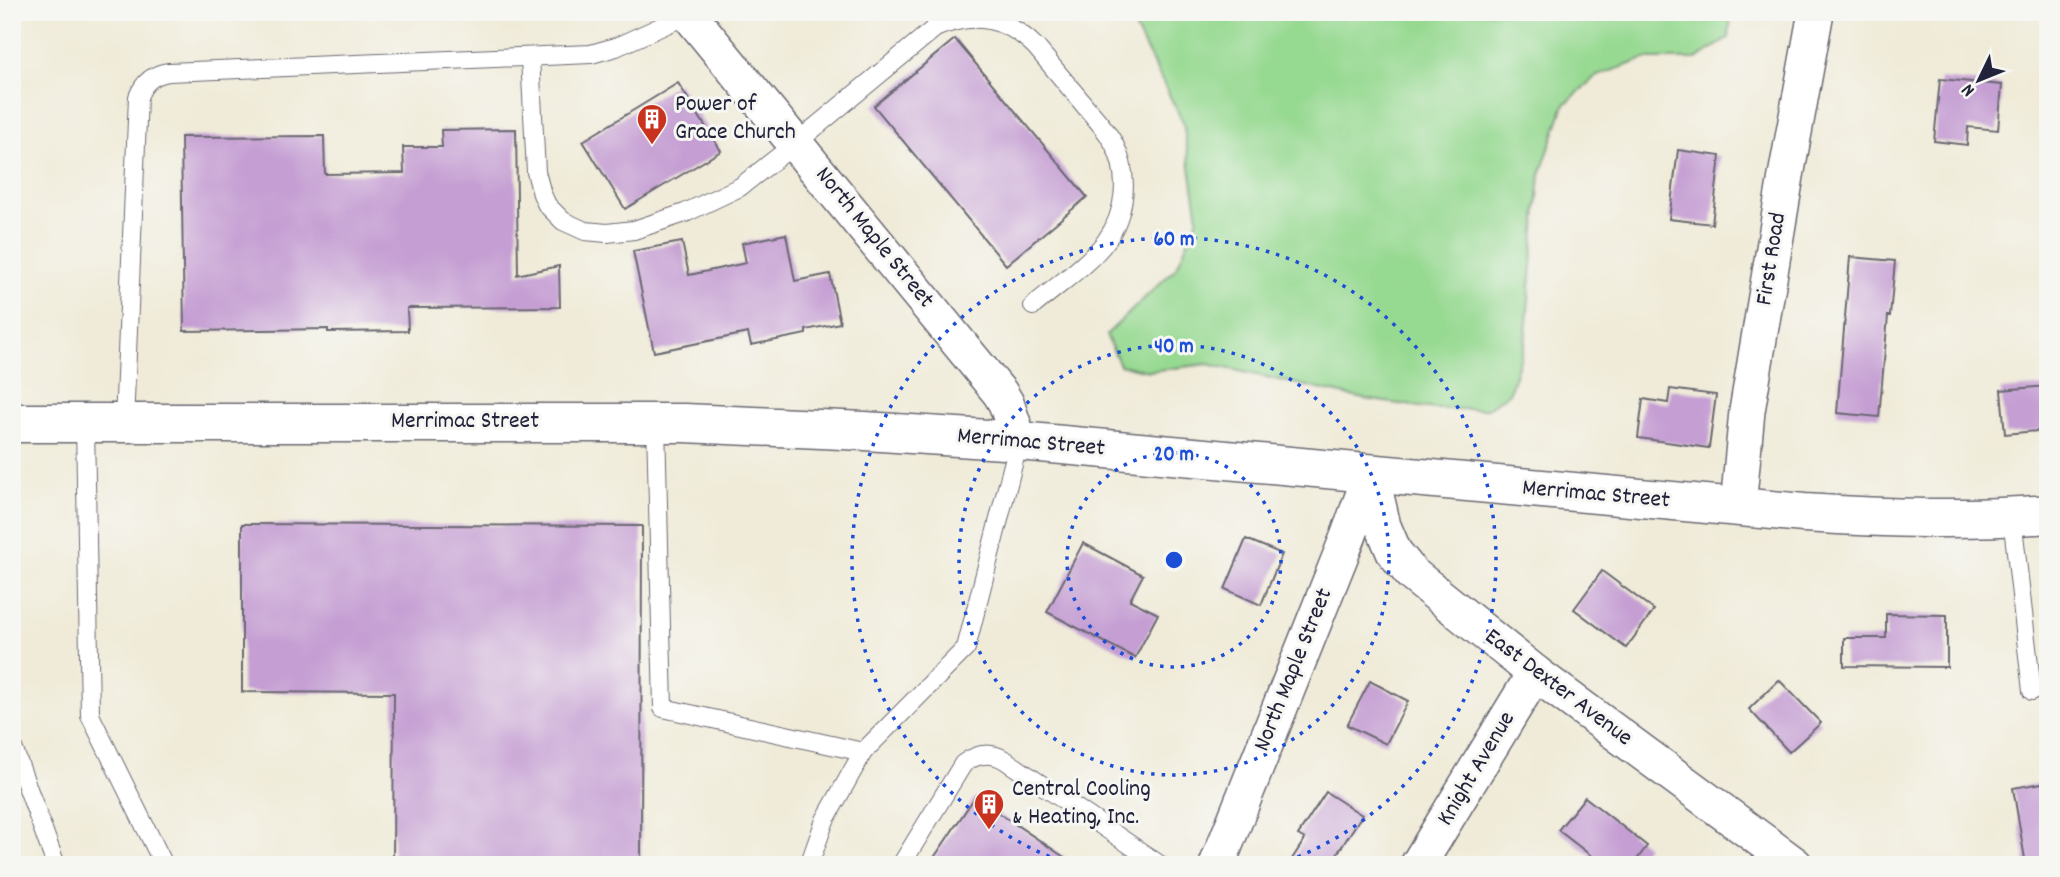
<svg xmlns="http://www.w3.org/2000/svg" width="2060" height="877" viewBox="0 0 2060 877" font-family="Dekko,sans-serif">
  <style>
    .green { fill: #96d991; stroke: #5c7e66; stroke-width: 2 }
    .building { fill: #c59ed3 }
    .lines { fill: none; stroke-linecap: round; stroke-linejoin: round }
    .lane-casing { stroke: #6a6872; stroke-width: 20 }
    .street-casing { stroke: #6a6872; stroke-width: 38 }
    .secondary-casing { stroke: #6a6872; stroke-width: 41 }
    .lane { stroke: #fff; stroke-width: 18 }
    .street { stroke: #fff; stroke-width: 35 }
    .secondary { stroke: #fff; stroke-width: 38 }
    .ring { fill: none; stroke: #1d4ed8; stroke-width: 3.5; stroke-dasharray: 3.5 7 }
    .labels { text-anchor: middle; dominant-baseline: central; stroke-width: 6; stroke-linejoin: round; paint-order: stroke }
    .poi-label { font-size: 24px; fill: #22223b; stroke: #f6f6f2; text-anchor: start }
    .street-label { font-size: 24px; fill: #22223b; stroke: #f6f6f2 }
    .centre { fill: #1d4ed8; stroke: #f6f6f2; stroke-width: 3.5 }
    .ring-label { font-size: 21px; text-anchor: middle; font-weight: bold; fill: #1d4ed8; stroke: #f6f6f2; stroke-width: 6; stroke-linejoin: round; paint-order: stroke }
  </style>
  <rect width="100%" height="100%" fill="#f6f6f2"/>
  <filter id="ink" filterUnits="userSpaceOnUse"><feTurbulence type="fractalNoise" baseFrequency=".0143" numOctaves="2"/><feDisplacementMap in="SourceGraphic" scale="14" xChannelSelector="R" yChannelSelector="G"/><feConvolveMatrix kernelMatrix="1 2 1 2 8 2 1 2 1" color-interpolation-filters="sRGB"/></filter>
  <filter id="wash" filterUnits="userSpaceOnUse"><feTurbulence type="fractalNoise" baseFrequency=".00686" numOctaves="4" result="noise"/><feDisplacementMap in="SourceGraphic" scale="28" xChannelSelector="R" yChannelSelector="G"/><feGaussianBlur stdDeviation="1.57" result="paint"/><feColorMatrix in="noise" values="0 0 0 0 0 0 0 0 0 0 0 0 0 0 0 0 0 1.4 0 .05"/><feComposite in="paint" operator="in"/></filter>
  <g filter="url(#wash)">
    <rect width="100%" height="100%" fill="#f0ebd8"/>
    <!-- green -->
    <path class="green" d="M1127 12H1731L1729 38 1696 59H1644L1595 77 1564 105 1540 175 1525 344 1509 393 1486 409H1435L1364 399 1208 364 1149 371 1120 365 1106 335 1177 267 1198 218 1183 122Z"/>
    <g id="blocks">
      <!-- building -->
      <g class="building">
        <path d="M955 39 1087 197 1006 265 874 106Z"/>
        <path d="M1940 79 2002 85 1998 130 1968 127 1967 145 1934 141Z"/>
        <path d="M678 83 721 151 625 209 583 141Z"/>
        <path d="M516 129 518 274 516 275 559 266 560 307 407 308 408 331 328 332V329L184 331 181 137 324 136 325 174 404 173 403 147H442L441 130Z"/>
        <path d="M1678 150 1720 156 1712 224 1669 219Z"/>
        <path d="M786 234 795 281 830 274 840 323 806 330V334L751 345 748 333 654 352 633 251 682 242 689 275 746 263 742 243Z"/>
        <path d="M1850 257 1895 261 1890 316H1888L1879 417 1837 413Z"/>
        <path d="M2048 386V430L2005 434 2001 390Z"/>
        <path d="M1670 389 1716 395 1709 448 1638 438 1643 399 1668 403Z"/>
        <path d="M242 524 642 526 641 865H393L394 693 242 692Z"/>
        <path d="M1246 539 1282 554 1261 605 1225 589Z"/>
        <path d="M1083 543 1143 575 1130 600 1158 614 1135 658 1047 612Z"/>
        <path d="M1602 571 1654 610 1626 648 1574 609Z"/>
        <path d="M1886 614 1947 615V667L1844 666V638H1886Z"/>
        <path d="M1779 680 1821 723 1789 752 1749 709Z"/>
        <path d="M1370 681 1408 701 1386 744 1347 725Z"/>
        <path d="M2048 782V865H2026L2013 788Z"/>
        <path d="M1326 792 1362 815 1330 865H1288L1305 839 1298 835Z"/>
        <path d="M975 797 1076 865H929Z"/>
        <path d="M1585 797 1647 846 1633 865H1603L1558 830Z"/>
      </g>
    </g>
  </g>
  <g filter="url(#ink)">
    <use href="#blocks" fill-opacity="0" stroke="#6a6872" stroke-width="2"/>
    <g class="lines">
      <!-- lane casing -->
      <g class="lane-casing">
        <g id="lane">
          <path d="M530 57 536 172 542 194 547 205 563 221 585 231 607 233 634 230 685 213 740 187 796 143 935 28C974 11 1006 17 1036 47 1051 65 1066 83 1081 101 1092 115 1106 128 1114 144 1130 175 1126 213 1106 241 1089 264 1055 287 1033 306"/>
          <path d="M85 423 90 715 164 865"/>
          <path d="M124 423 138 97C144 82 153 74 169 72L591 54 616 47 689 14"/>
          <path d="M656 423 663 708 863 752 966 648 1019 441"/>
          <path d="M2012 517 2032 691"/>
          <path d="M12 745 56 865"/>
          <path d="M809 865 825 820 863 752"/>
          <path d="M901 865 963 764C976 754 990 751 1005 760L1160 865"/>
        </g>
      </g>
      <!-- street casing -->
      <g class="street-casing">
        <g id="street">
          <path d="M687 12 1000 393 1006 403 1019 441"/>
          <path d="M1371 474 1383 526 1394 552 1412 574 1535 673 1795 865"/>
          <path d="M1738 507 1747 411 1786 176 1816 12"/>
          <path d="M1217 865 1348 537 1371 474"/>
          <path d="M1418 865 1535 673"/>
        </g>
      </g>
      <!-- secondary casing -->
      <g class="secondary-casing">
        <path id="secondary" d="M12 423H684L865 431 1019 441 1804 513C1885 518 1966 521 2048 514"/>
      </g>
      <!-- lane -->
      <use href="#lane" class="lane"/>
      <!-- street -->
      <use href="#street" class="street"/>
      <!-- secondary -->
      <use href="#secondary" class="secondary"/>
    </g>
  </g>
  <!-- distance rings -->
  <g class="ring">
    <circle cx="1174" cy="560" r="107"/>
    <circle cx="1174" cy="560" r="215"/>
    <path d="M1069 864A322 322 0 1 1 1279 864"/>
  </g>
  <!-- icons -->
  <defs>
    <g id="building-pin" transform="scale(1.575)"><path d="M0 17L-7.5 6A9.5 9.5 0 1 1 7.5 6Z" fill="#c8321e" stroke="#f6f6f2"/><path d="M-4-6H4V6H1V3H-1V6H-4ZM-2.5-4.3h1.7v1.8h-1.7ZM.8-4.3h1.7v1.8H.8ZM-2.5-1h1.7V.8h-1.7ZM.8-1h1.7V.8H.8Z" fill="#fff"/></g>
  </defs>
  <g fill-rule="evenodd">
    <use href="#building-pin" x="652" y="119"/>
    <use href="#building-pin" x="989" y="804"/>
  </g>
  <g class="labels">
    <!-- poi labels -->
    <g class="poi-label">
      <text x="675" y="105">Power of<tspan x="675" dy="28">Grace Church</tspan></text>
      <text x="1012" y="790">Central Cooling<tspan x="1012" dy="28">&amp; Heating, Inc.</tspan></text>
    </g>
    <!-- street labels -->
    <g class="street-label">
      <text transform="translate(874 238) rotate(51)">North Maple Street</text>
      <text transform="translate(1772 259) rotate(-81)">First Road</text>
      <text x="465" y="422">Merrimac Street</text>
      <text transform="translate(1031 443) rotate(5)">Merrimac Street</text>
      <text transform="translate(1596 495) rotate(5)">Merrimac Street</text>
      <text transform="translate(1294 670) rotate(-68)">North Maple Street</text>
      <text transform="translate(1558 688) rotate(37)">East Dexter Avenue</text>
      <text transform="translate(1477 769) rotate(-59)">Knight Avenue</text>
    </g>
  </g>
  <circle cx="1174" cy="560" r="10" class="centre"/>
  <g class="ring-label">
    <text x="1174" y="245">60 m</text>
    <text x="1174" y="352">40 m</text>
    <text x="1174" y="460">20 m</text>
  </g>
  <!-- margin -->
  <rect width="2060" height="877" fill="none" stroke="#f6f6f2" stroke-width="42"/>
  <!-- north arrow -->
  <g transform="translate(1979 80) rotate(227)" stroke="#f6f6f2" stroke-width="5" paint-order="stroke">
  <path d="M0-5L12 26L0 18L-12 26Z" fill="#22223b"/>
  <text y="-10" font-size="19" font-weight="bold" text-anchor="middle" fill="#22223b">N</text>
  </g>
</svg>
